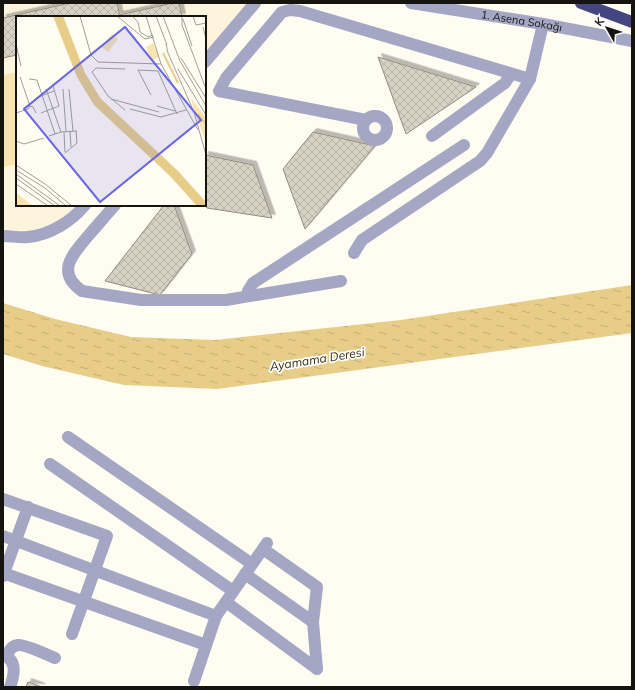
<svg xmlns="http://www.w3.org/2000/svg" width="635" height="690" viewBox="0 0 635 690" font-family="Mulish,sans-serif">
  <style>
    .built { fill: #fcf4dd }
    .green { fill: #f7e4b1 }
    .water { fill: url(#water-ripples) }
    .building { fill: url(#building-cross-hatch); stroke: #928c7f; filter: url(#shadow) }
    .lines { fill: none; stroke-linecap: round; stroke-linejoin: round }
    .minor { stroke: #a3a7c4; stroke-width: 12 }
    .highway { stroke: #44477f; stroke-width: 12 }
    .labels { text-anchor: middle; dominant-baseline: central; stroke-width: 3.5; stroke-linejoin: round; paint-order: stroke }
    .street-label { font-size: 11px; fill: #16140f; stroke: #fff }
    .water-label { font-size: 12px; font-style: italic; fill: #372c0d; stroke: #fff }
    .inset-river { fill: none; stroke: #e7cd88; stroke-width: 2 }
    .inset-road { fill: none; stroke: #a29f97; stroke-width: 1 }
    .view { fill: #6868e2; fill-opacity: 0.15; stroke: #6868e2; stroke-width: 2 }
    .inset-edge { fill: none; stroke: #16140f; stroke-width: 2 }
  </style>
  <defs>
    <pattern id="water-ripples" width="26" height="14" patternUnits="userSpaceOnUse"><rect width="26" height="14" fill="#e7cd88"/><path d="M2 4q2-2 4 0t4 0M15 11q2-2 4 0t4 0" fill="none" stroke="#c5af74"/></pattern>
    <pattern id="building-cross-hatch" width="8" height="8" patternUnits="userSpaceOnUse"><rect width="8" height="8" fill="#d7d2c3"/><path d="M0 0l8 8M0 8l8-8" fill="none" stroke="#b8b3a6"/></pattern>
    <filter id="shadow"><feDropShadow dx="3.5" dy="-3.5" stdDeviation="0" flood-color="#0004"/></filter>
  </defs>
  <rect width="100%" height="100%" fill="#fffcf2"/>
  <!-- built -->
  <path class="built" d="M3 3H263L205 70V17H17V205H90L74 222 3 241Z"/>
  <!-- green -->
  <path class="green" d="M17 72V164L3 167V75Z"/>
  <!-- water -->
  <path class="water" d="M632 285V333L217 389 124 385 42 366 3 354V303L55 319 131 337 215 340 401 320Z"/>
  <!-- building -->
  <g class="building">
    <path d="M70 3H117L120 17H17V55L3 58V18Z"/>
    <path d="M173 3H179L182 17H120L119 15Z"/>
    <path d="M378 57 476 87 406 134Z"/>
    <path d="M313 132 375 146 305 229 283 169Z"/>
    <path d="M205 155 253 165 272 218 207 208 205 204Z"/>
    <path d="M164 205H174L192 254 160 295 105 281Z"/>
    <path d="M28 682 42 687H26Z"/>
  </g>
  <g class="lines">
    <!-- minor -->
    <g class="minor">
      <path id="s1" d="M411 3 543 24 632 41"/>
      <path d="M205 62 255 3"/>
      <circle cx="375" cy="128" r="12"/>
      <path d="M366 120 219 91 226 78 282 12 290 10 300 11 530 79"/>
      <path d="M432 136 505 83 511 74"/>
      <path d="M115 205C106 215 97 226 88 236 73 254 55 272 82 291L141 300H226L341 281"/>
      <path d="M3 236C11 236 20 238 28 237 50 235 72 221 85 205"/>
      <path d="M354 253 362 240 480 161 487 153 530 79 543 24"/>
      <path d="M248 296V291L253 283 464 145"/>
      <path d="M68 437 252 564"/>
      <path d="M50 464 233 591"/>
      <path d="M3 499 107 536 72 634"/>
      <path d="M3 536 216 616"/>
      <path d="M263 549 317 587 313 622 317 669"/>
      <path d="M3 573 206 645"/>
      <path d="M245 574 313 622"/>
      <path d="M3 576 28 507"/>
      <path d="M226 602 317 669"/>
      <path d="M3 655C18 660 14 676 10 687"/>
      <path d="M7 656C9 651 11 646 18 645 25 644 48 655 55 658"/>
      <path d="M194 681 216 616 267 543"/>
    </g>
    <!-- highway -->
    <path class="highway" d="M581 3 632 22"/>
  </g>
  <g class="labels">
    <!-- street labels -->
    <g class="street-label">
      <text stroke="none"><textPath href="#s1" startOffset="112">1. Asena Sokağı</textPath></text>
    </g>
    <!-- water labels -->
    <g class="water-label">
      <text transform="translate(317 359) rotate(-9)">Ayamama Deresi</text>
    </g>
  </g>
  <!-- overview -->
  <g transform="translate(16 16)">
    <rect width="190" height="190" fill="#fffcf2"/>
    <path d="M96 18 102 23 92 36 85 31ZM137 27 143 41 136 45 130 31ZM176 83 190 102V127L175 84ZM0 177 3 179 17 190H0Z" fill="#f7e4b1"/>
    <path d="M37 0H47L69 57 85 83 161 154 190 186V190H181L154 160 78 89 61 61Z" fill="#e7cd88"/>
    <path class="inset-river" d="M147 37 162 67M182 98 190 108"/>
    <path class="inset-road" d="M64 0 75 39 82 46 145 48M101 0 129 23 138 21M116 0 122 6 124 16 132 21 137 19M130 0 145 48 182 114M140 0 151 29M147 0 164 45 190 90M166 0V9L190 73M177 0 180 9 190 7M167 3 176 30M187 11 190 23M0 28 5 50M150 28 152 37 178 96 190 139M165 42 190 82M162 53 190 99M4 61 14 90 17 91 20 97M13 63 21 64 39 118M30 73 45 116M47 73 50 115M53 73 57 115M135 79 122 54 142 55 161 98M20 82 38 75M95 83 143 96M141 90 159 95M114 93 145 101 170 94M109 94 92 80 76 56 80 52 109 53M0 97 12 93 14 90M25 97 43 90 37 70M54 115 55 131M48 116 49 136M33 120 45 116 61 115M0 125 8 128 28 122M49 137 61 127 60 115M0 149 29 168 56 190M0 154 29 172 50 190M0 158 44 190M0 162 39 190M0 168 32 190"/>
    <path class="view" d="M109 11 185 104 84 186 8 93Z"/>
    <rect width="190" height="190" class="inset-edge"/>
  </g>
  <!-- border -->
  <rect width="635" height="690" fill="none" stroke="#16140f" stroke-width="8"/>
  <!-- north arrow -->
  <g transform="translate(607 28) rotate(309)" stroke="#ffffff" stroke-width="3" paint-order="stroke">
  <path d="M0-3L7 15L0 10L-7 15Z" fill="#16140f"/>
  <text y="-6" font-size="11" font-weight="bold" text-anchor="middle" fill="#16140f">K</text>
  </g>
</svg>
